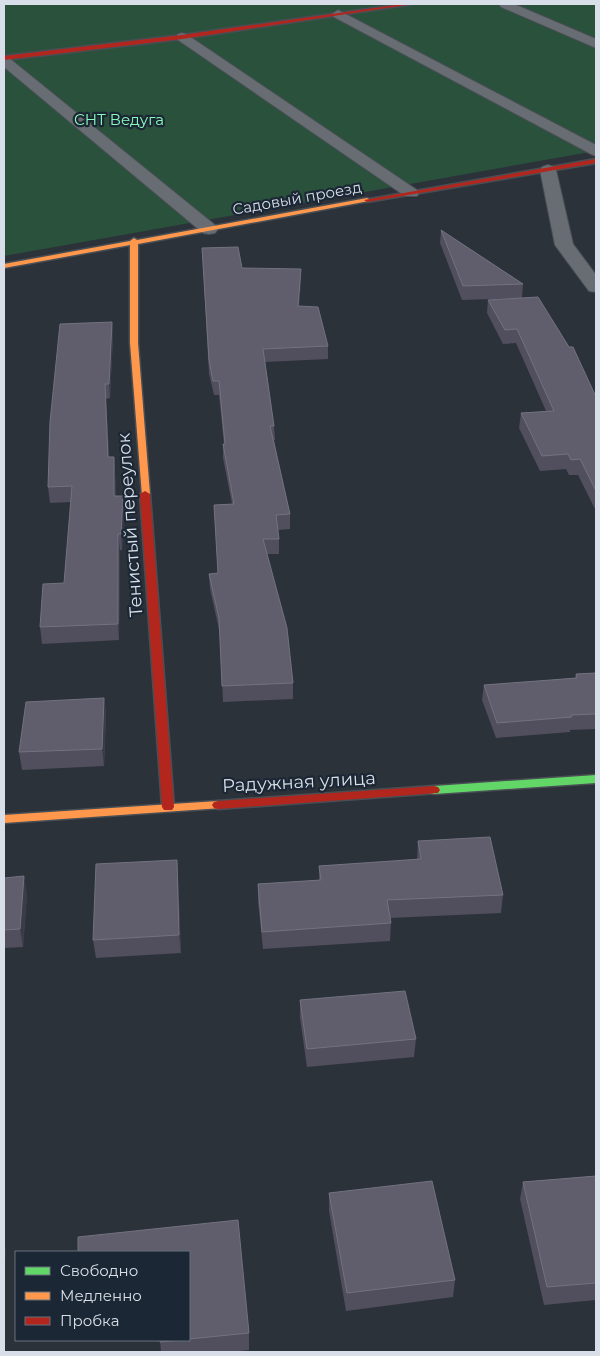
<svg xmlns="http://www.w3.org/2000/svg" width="600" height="1356" viewBox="0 0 600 1356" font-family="Montserrat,sans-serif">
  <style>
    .green { fill: #29513c }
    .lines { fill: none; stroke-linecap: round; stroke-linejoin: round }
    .street-casing { stroke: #484e54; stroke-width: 2 }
    .fast-casing { stroke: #484e54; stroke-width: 3 }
    .slow-casing { stroke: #484e54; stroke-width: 3 }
    .jam-casing { stroke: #484e54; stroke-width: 3 }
    .street { fill: #686d73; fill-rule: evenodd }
    .fast { fill: #63d668; fill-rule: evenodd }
    .slow { fill: #ff974d; fill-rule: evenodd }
    .jam { fill: #b3261e; fill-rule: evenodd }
    .wall { fill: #514e5e }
    .shaded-wall { fill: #3c3c49 }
    .building { fill: #605e6c; stroke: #727280 }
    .labels { text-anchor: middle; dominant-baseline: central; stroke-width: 4.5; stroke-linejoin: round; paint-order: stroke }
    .far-park-label { font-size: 15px; fill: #8afcba; stroke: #1c2735 }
    .far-street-label { font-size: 15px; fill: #d8dfe9; stroke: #1c2735 }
    .street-label { font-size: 18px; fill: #d8dfe9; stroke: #1c2735 }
  </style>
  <rect width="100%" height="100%" fill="#2c3239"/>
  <!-- green -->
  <path class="green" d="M4 4H596V151L4 256Z"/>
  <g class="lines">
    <!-- street casing -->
    <g class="street-casing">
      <g id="street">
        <path d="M499 4H514L596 39V48L501 7Z"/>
        <path d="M338 10 596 145V156L591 154 334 17 332 14Z"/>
        <path d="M182 33 186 34 417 190 419 193 417 196H405L178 40 176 37 178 34Z"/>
        <path d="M4 57 9 58 215 225 218 229 215 233 209 234 203 233 4 67Z"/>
        <path d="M548 165 554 167 556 170 573 244 596 275V292L589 291 555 245 540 170 542 167Z"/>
      </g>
    </g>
    <!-- fast casing -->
    <g class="fast-casing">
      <path id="fast" d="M596 775V783L434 794 430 793 428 790 430 787 434 786Z"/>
    </g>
    <!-- slow casing -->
    <g class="slow-casing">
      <g id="slow">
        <path d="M367 198 369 199V201L138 244V343L150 494 145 497 142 496 130 343V245L4 268V264L130 241 134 238 137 240Z"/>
        <path d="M218 801 222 802 224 805 222 808 4 823V815Z"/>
      </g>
    </g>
    <!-- jam casing -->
    <g class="jam-casing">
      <g id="jam">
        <path d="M403 4H413L182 39 4 60V56L182 35Z"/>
        <path d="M596 159V163L367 202 364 200Z"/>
        <path d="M145 491 150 494 174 807 172 810H164L162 807 140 494Z"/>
        <path d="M434 786 438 787 440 790 438 793 218 809 214 808 212 805 214 802 218 801Z"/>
      </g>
    </g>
    <!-- street -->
    <use href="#street" class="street"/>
    <!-- fast -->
    <use href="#fast" class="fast"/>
    <!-- slow -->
    <use href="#slow" class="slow"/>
    <!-- jam -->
    <use href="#jam" class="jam"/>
  </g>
  <!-- wall -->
  <g class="wall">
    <path d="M441 230 523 284 522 298 462 300 440 243Z"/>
    <path d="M202 248 242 268 301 281 299 306 328 346V359L265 362 274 426 275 440H274L290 514V529L278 530 279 539V554H267L293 683V699L223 702 220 634 210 589 209 574 218 573 214 505 232 504 223 458V444H224L219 395H214L209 374Z"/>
    <path d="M488 300 596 397V511L578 475H569L566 469 540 471 519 428 521 413 546 411 516 343 503 344 487 313Z"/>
    <path d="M112 322 113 336 110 398 106 399 109 457H114L115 472 116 496 124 511 122 550H120L119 640 42 644 40 627 64 583 71 502 50 503 48 487Z"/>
    <path d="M596 673V729L570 730V732L496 738 482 700 484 685 575 678 576 674Z"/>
    <path d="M104 698 106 715 104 766 22 770 19 752Z"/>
    <path d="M418 841 503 895 501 913 390 918 391 923 390 941 263 949 258 901V884L319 880V866L417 860Z"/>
    <path d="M178 877 181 953 96 958 93 940Z"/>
    <path d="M4 878 27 894 23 947 4 948Z"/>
    <path d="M300 1000 416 1039 414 1057 307 1067 300 1018Z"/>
    <path d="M596 1176V1300L544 1305 520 1199 523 1182Z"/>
    <path d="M329 1193 455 1280 453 1297 346 1311 329 1211Z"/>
    <path d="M189 1252 249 1333V1350L229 1352H161L160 1340H189Z"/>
  </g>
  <!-- shaded-wall -->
  <g class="shaded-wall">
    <path d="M301 269V281L298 319V306Z"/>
    <path d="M112 322 113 336 110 398 109 384Z"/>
    <path d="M105 384 106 399 110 473 108 457Z"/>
    <path d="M114 457 115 472 116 512 114 496Z"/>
    <path d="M123 496 124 511 122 550 121 534Z"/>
    <path d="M118 534 120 550 119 640 118 624Z"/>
    <path d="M104 698 106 715 104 766 102 749Z"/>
    <path d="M177 860 178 877 181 953 179 935Z"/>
    <path d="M24 876 27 894 23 947 20 929Z"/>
    <path d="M4 1242 6 1252 4 1276Z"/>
  </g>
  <!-- building -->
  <g class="building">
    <path d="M441 230 523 284 463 286Z"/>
    <path d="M238 247 242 268 301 269 298 306 318 307 328 346 263 349 274 426H270L290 514 276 515 279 539H263L287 628 293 683 222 686 219 618 209 574 218 573 214 505 234 504 223 444H225L219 381H213L209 360 202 248Z"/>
    <path d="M538 297 569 347H573L596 397V491L580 459 571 460 568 454 542 456 521 413 554 411 517 329 505 330 488 300Z"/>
    <path d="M112 322 109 384H105L108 457H114V496H123L121 534H118V624L40 627 43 584 64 583 72 486 48 487 50 422 60 324Z"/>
    <path d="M596 673V714L571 715 572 717 497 723 484 685 577 678 576 674Z"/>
    <path d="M104 698 102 749 19 752 26 702Z"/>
    <path d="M490 837 503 895 387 900 391 923 262 932 258 884 321 880 319 866 421 859 418 841Z"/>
    <path d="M177 860 179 935 93 940 96 864Z"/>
    <path d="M24 876 20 929 4 930V878Z"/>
    <path d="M405 991 416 1039 307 1049 300 1000Z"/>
    <path d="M596 1176V1283L547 1287 523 1182Z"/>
    <path d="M432 1181 455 1280 347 1293 329 1193Z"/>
    <path d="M238 1220 249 1333 189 1339V1252H78V1237Z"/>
    <path d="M160 1340H182L160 1342Z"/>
  </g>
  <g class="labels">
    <!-- far-park labels -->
    <g class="far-park-label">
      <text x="119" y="119">СНТ Ведуга</text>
    </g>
    <!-- far-street labels -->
    <g class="far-street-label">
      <text transform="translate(297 198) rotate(-10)">Садовый проезд</text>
    </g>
    <!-- street labels -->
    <g class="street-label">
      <text transform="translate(130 525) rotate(-94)">Тенистый переулок</text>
      <text transform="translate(299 782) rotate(-3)">Радужная улица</text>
    </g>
  </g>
  <!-- border -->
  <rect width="600" height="1356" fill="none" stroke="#d8dfe9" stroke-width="10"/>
  <!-- legend -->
  <rect x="15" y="1251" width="175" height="90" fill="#1c2735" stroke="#67717d"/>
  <rect x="25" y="1267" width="25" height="8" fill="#63d668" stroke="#67717d"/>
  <text x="60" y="1276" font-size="15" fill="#d8dfe9">Свободно</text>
  <rect x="25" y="1292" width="25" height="8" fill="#ff974d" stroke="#67717d"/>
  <text x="60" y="1301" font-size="15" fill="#d8dfe9">Медленно</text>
  <rect x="25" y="1317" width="25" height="8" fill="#b3261e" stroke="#67717d"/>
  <text x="60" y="1326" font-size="15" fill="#d8dfe9">Пробка</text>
</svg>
